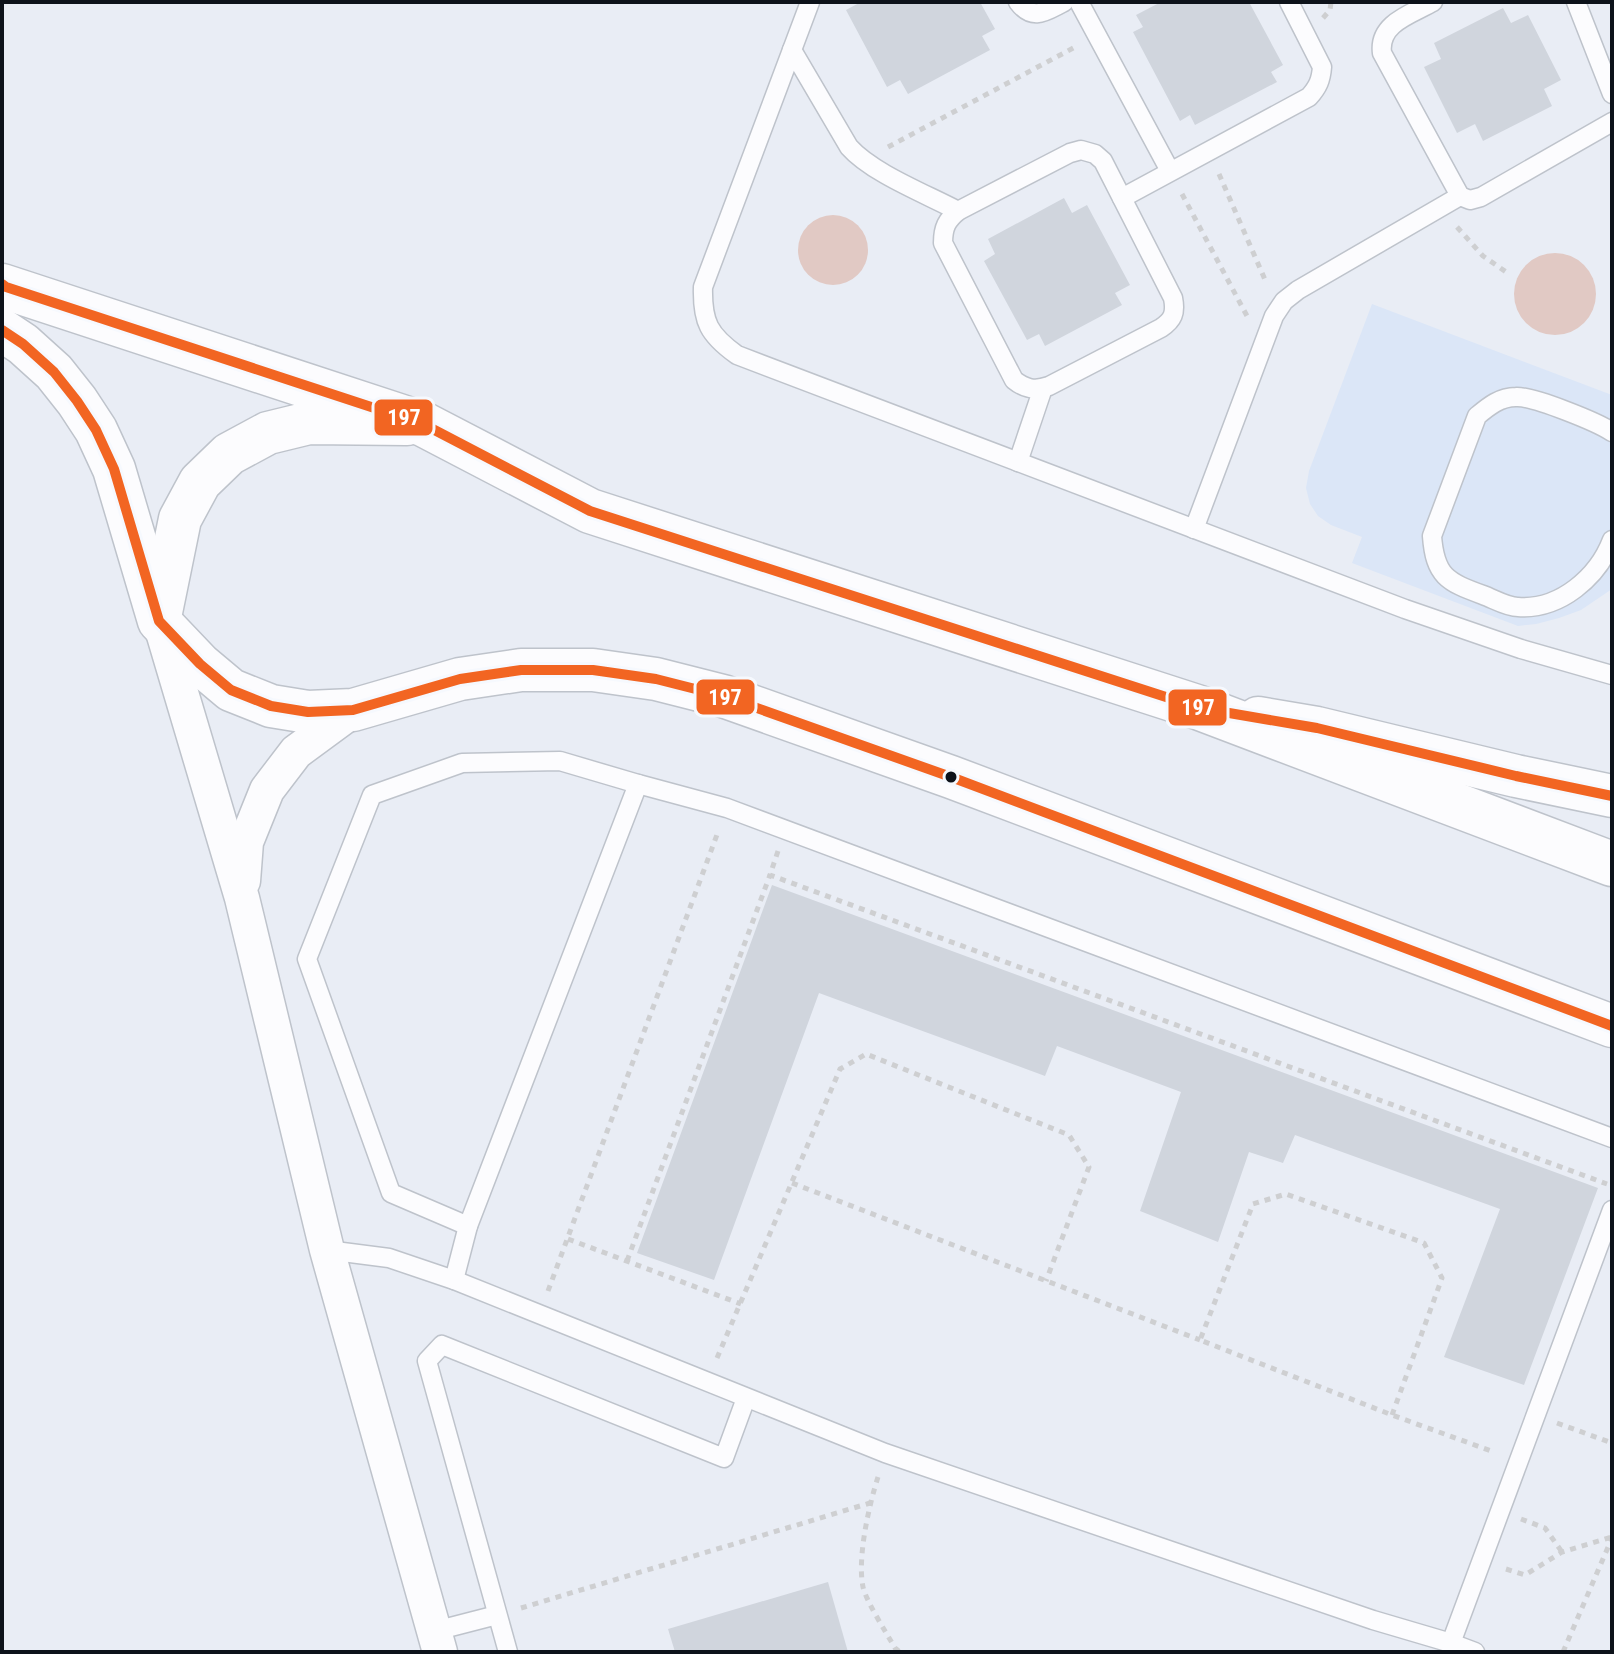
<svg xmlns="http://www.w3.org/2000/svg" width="1614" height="1654" viewBox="0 0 1614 1654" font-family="'Roboto Condensed',sans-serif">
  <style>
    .built { fill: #dbe6f7 }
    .green { fill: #e1c9c4 }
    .building { fill: #d0d5dd }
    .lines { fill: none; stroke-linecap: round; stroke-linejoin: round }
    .service-casing { stroke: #bec3cb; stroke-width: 21 }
    .minor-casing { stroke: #bec3cb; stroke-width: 37 }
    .tertiary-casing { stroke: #bec3cb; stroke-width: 45 }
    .secondary-casing { stroke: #bec3cb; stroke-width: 47 }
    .path { stroke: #cecfd1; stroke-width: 5; stroke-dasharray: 6 6; stroke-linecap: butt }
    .service { stroke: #fcfcfe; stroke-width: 18 }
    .minor { stroke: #fcfcfe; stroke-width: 34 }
    .tertiary { stroke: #fcfcfe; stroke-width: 42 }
    .secondary { stroke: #fcfcfe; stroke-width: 44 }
    .bus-1-casing { stroke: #f6f9fe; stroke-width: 16 }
    .bus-1 { stroke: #f26522; stroke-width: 10 }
    .bus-dot { fill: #0d121a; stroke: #f6f9fe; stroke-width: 3 }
    .line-badge { stroke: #f6f9fe; stroke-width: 3 }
    .badge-label { font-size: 22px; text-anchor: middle; font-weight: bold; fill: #fff }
  </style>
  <rect width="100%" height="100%" fill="#e9edf5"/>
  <!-- built -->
  <path class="built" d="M1372 304 1612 395V589L1581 610 1559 618 1536 624 1518 626 1352 563 1362 537 1331 525 1318 516 1310 504 1306 488 1309 471Z"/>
  <!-- green -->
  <g class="green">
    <circle cx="833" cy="250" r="35"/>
    <circle cx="1555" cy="294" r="41"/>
  </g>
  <!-- building -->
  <g class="building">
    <path d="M859 2H980L995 29 982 36 990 50 908 94 900 80 887 87 846 10 859 3Z"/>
    <path d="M1161 2H1249L1283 65 1271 72 1277 82 1195 125 1190 115 1180 121 1133 32 1143 27 1136 15Z"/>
    <path d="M1503 8 1511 23 1528 15 1561 80 1544 89 1552 106 1483 141 1475 124 1457 133 1424 67 1441 59 1434 43Z"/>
    <path d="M1064 198 1072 213 1087 205 1130 285 1115 293 1122 305 1045 346 1039 334 1027 340 984 261 995 254 988 239Z"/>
    <path d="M772 885 1598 1188 1524 1385 1444 1357 1500 1209 1295 1135 1283 1163 1249 1152 1218 1242 1140 1211 1181 1092 1057 1046 1045 1076 819 993 714 1280 637 1253Z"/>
    <path d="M828 1582 848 1652H675L668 1629Z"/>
  </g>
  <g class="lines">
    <!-- service casing -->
    <g class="service-casing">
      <g id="service">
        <path d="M810 2 703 287C702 322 709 335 737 355L1405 609 1521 649 1612 675"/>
        <path d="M1018 2C1033 22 1046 11 1064 2"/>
        <path d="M1079 2 1170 171"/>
        <path d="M1433 2C1412 14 1378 23 1382 53L1460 196 1470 200 1481 197 1612 122"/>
        <path d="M1576 2 1612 94"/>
        <path d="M792 50 849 147C872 173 926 194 958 211"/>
        <path d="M1081 150 1095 154 1103 161 1173 298C1176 313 1173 320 1161 328L1049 386C1035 391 1025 389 1014 380L943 243C943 227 947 220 958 211L1070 153Z"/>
        <path d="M1122 198 1309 97C1318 87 1321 80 1322 67L1289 2"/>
        <path d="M1612 432C1597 422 1533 396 1516 397 1500 397 1489 406 1477 416L1432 536C1435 576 1447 582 1483 595 1494 599 1507 607 1518 607 1560 610 1598 577 1612 540"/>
        <path d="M1018 462 1043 388"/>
        <path d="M1194 529 1274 316 1284 301 1298 290 1460 196"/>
        <path d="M560 761 638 784 468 1226 391 1193 307 959 372 795 462 763Z"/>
        <path d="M638 784 727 808 1612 1138"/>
        <path d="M327 1250 389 1258 454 1280 885 1453 1373 1620 1451 1643 1475 1652"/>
        <path d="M454 1280 468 1226"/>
        <path d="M435 1631 497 1615"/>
        <path d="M1451 1643 1612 1210"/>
        <path d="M508 1652 427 1361 442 1345 724 1458 746 1398"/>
      </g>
    </g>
    <!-- minor casing -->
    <g class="minor-casing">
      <g id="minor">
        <path d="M160 622 242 898 327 1250 440 1652"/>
        <path d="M243 881 246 842 267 790 296 752 353 710"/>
      </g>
    </g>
    <!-- tertiary casing -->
    <g class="tertiary-casing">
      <g id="tertiary">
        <path d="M2 330 23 344 54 372 77 401 96 430 114 469 159 621 200 664 231 690 271 706 308 712 353 710 460 679 521 670H593L656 679 723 696 951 777 1612 1026"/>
        <path d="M161 612 180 519 200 482 229 454 268 433 309 423 407 424"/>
        <path d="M1258 718 1317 728 1516 776 1612 796"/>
      </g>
    </g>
    <!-- secondary casing -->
    <g class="secondary-casing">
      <path id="secondary" d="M2 286 423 424 590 511 1200 708 1612 864"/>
    </g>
    <!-- path -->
    <g class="path">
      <path d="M1323 18 1330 10 1331 2"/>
      <path d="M888 147 1077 46"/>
      <path d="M1219 174 1266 282"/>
      <path d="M1182 194 1247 316"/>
      <path d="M1457 227 1483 256 1509 274"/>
      <path d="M778 851 770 875 1607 1184"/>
      <path d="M792 1183 1200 1340"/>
      <path d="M568 1239 741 1304"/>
      <path d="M627 1261 770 875"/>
      <path d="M548 1291 718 832"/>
      <path d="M717 1358 840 1069 866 1054 1069 1135 1089 1167 1046 1281"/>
      <path d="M1392 1415 1442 1278 1424 1243 1286 1194 1253 1204 1200 1340 1392 1415 1494 1452"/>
      <path d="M1557 1423 1612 1443"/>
      <path d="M878 1477C869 1505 857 1558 863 1587 866 1601 887 1634 895 1648L900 1652"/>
      <path d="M1521 1519 1545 1528 1562 1552"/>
      <path d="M1506 1569 1525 1575 1562 1552 1612 1537"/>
      <path d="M521 1608 870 1503"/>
      <path d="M1563 1652 1612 1538"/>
    </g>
    <!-- service -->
    <use href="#service" class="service"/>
    <!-- minor -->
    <use href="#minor" class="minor"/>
    <!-- tertiary -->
    <use href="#tertiary" class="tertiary"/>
    <!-- secondary -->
    <use href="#secondary" class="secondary"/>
    <!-- bus-1 casing -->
    <g class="bus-1-casing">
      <g id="bus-1">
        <path d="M2 284 6 287 423 424 590 511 1200 708 1317 728 1516 776 1612 796"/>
        <path d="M2 330 23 344 54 372 77 401 96 430 114 469 159 621 200 664 231 690 271 706 308 712 353 710 460 679 521 670H593L656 679 723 696 951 777 1612 1026"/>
      </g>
    </g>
    <!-- bus-1 -->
    <use href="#bus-1" class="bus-1"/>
  </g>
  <!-- markers -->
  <circle class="bus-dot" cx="951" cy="777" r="7"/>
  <g class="line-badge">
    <rect x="373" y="398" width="61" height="39" rx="8" fill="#f26522"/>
    <rect x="695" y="678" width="61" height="38" rx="8" fill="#f26522"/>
    <rect x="1167" y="688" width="61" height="39" rx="8" fill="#f26522"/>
  </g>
  <g class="badge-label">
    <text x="404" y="425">197</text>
    <text x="725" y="705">197</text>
    <text x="1198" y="715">197</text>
  </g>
  <!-- border -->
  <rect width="1614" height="1654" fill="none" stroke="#0d121a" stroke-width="8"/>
</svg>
